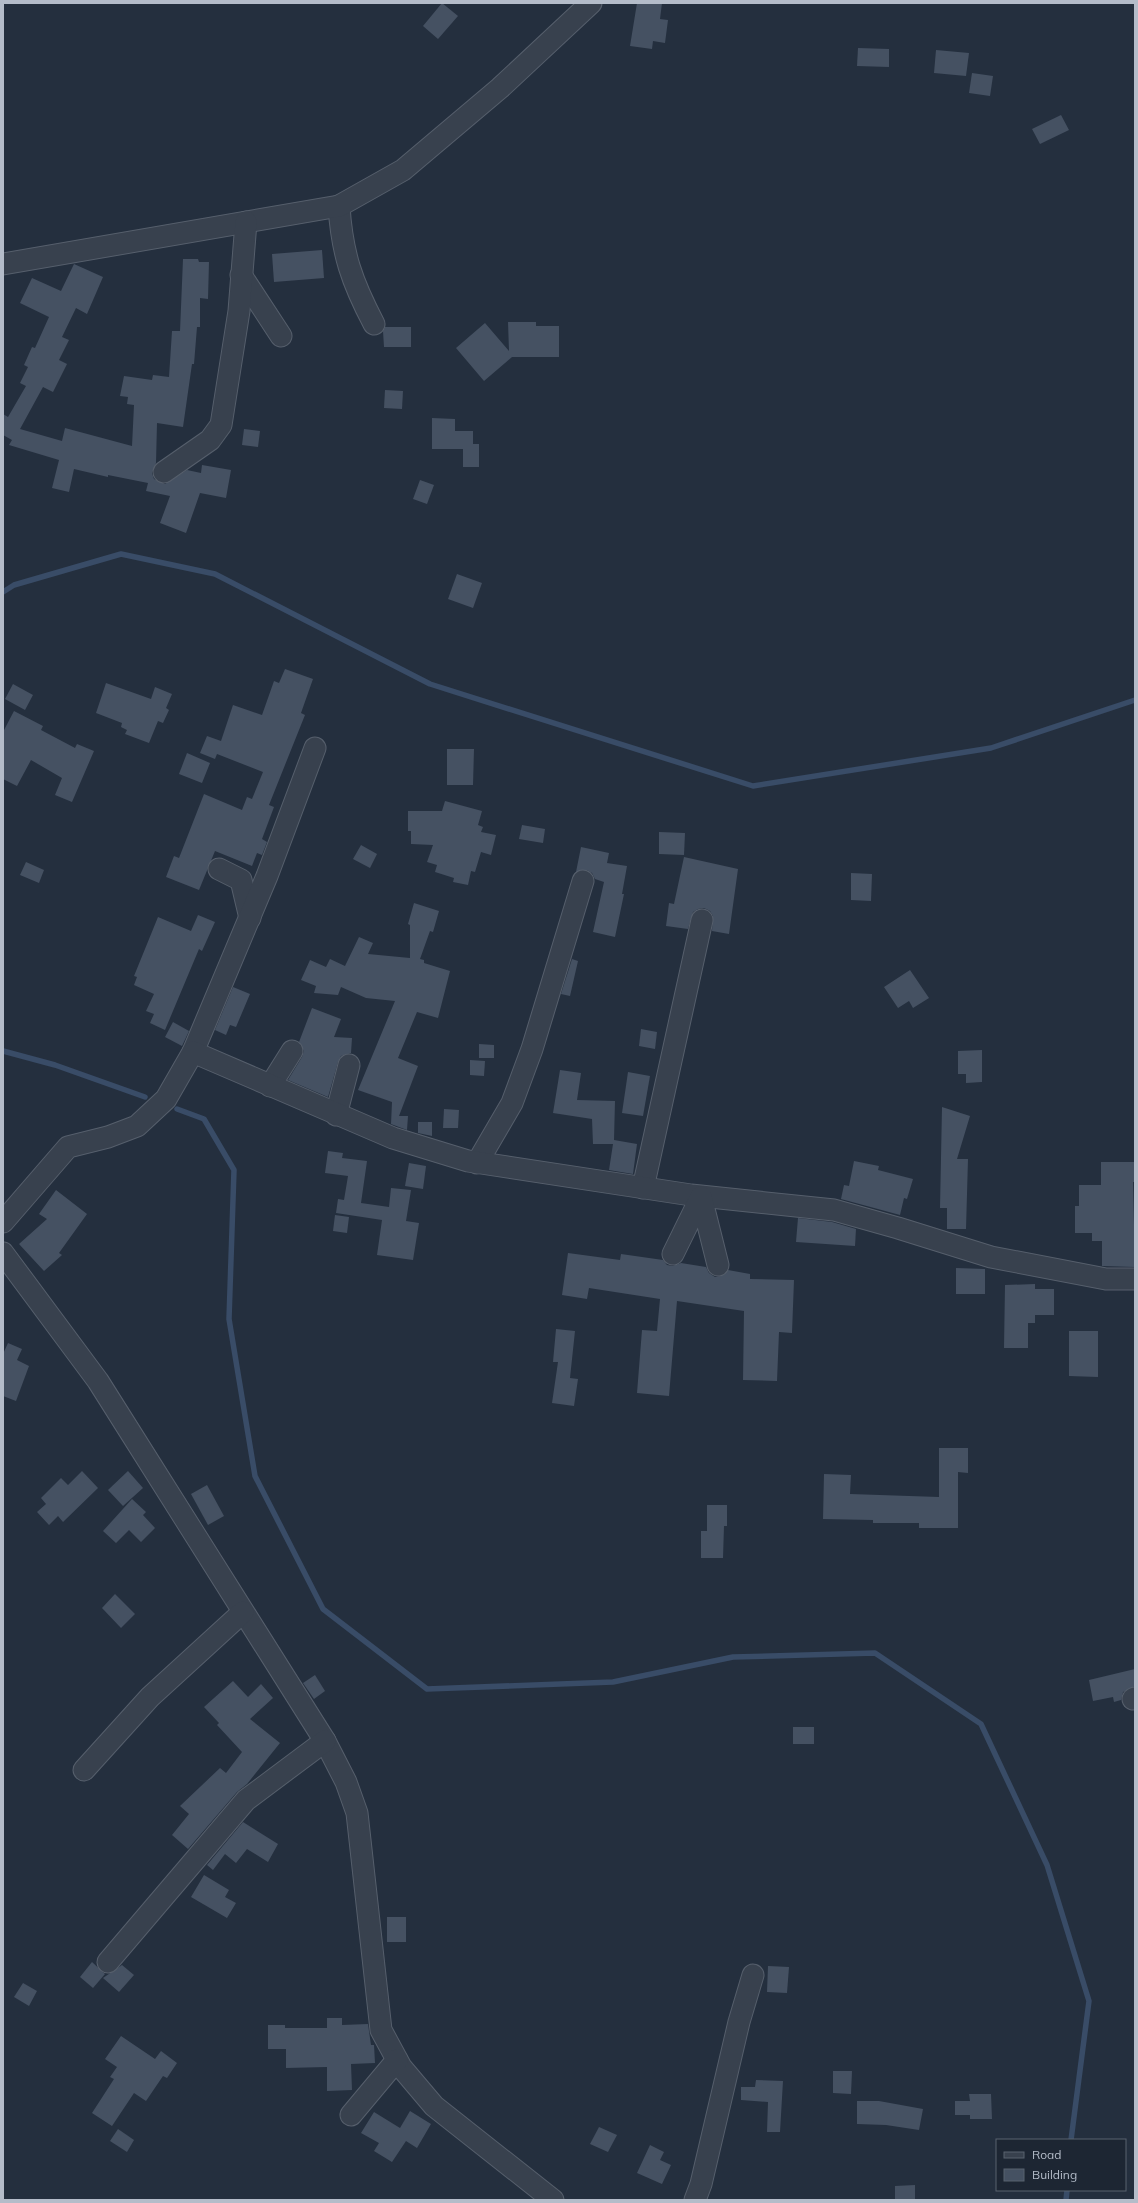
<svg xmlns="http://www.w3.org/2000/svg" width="1138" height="2203" viewBox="0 0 1138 2203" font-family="Mulish,sans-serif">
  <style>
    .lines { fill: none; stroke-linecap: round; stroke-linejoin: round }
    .stream { stroke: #394c67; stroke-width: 5.5 }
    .building { fill: #455162 }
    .minor-casing { stroke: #565f6c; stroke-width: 23 }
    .minor { stroke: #38414e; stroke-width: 21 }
  </style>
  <rect width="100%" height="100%" fill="#242f3e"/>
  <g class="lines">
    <!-- stream -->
    <g class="stream">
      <path d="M3 592 14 585 121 554 215 574 430 684 753 786 991 748 1135 700"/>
      <path d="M3 1051 55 1065 145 1097"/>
      <path d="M177 1109 204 1119 234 1170 229 1319 255 1476 323 1609 427 1689 613 1682 733 1657 875 1653 981 1724 1047 1865 1089 2001 1071 2140"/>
      <path d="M1066 2200 1067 2190"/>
    </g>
  </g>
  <!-- building -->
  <g class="building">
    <path d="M442 3 458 16 438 39 423 26Z"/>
    <path d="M637 3H662L660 19 668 20 665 43 653 41 652 49 630 46Z"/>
    <path d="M858 48 889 49V67L857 66Z"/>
    <path d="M936 50 969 53 966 76 934 73Z"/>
    <path d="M972 73 993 76 990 96 969 93Z"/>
    <path d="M1061 115 1069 130 1040 144 1032 129Z"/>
    <path d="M322 250 324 278 274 282 272 254Z"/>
    <path d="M183 259H198L199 262H209L208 299 200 298V327H197L194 364H192L183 427 157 423 156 463 152 473 154 479 165 484 187 470 201 473 202 465 231 470 226 498 200 493 186 533 160 523 170 496 146 491 148 483 108 475V477L74 469 69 492 52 488 59 460 9 445 12 440 3 435V414L8 417 26 386 20 383 28 367 24 365 32 347 35 348 49 317 20 303 32 278 61 291 74 264 103 277 87 314 76 308 62 337 69 340 59 360 67 364 53 392 43 387 20 429 62 441 65 428 132 446 134 405 127 404 128 397 120 396 124 376 152 380 153 375 169 377 172 331H180Z"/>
    <path d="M508 322H536V326H559V357H512L484 381 456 348 485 323 509 351Z"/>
    <path d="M385 327H411V347H384L383 331Z"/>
    <path d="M385 390 403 391 402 409 384 408Z"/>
    <path d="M432 418 455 419V431H473V444H479V467H463V449H432Z"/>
    <path d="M244 429 260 431 258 447 242 445Z"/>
    <path d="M420 480 434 485 427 504 413 499Z"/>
    <path d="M457 574 482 583 473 608 448 599Z"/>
    <path d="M285 669 313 679 301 713 305 715 269 805 274 807 262 839 267 842 262 855 257 853 252 866 215 851 199 890 166 877 174 856 179 858 204 794 242 810 247 797 252 799 263 772 217 754 215 759 200 753 207 736 221 741 233 705 262 715 274 681 279 683Z"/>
    <path d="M106 683 151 699 155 687 172 694 166 708 169 710 163 723 158 721 149 743 125 734 127 730 121 727 122 723 96 713Z"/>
    <path d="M13 684 33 695 25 710 5 699Z"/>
    <path d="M14 711 43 726 41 730 75 748 77 744 94 751 72 802 55 795 62 778 31 760 17 786 3 779V732Z"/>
    <path d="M447 749H474L473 785H447Z"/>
    <path d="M187 753 210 763 202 783 179 774Z"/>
    <path d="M445 801 482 811 478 825 483 827 481 832 496 835 491 855 481 852 475 872 471 871 468 885 453 882 454 878 435 872 437 865 427 862 433 845 411 844V831H408V811H442Z"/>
    <path d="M522 825 545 829 543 843 519 839Z"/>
    <path d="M659 832 685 833 684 855 659 854Z"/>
    <path d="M361 845 377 854 370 868 353 859Z"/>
    <path d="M581 847 609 853 607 863 627 866 622 894H624L615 937 593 932 604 882 595 879 592 873 587 870 576 872Z"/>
    <path d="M684 857 738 869 729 934 712 931 713 916 710 911 704 908 698 909 693 912 688 929 666 926 669 903 674 904Z"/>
    <path d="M26 862 44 870 39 883 20 875Z"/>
    <path d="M851 873 872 874 871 901 851 900Z"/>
    <path d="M414 903 439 911 433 932 430 931 420 959 424 960V963L450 971 438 1018 417 1012 398 1058 418 1066 399 1116H408L407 1130 391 1124 392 1102 358 1090 395 1001 366 998 341 987 338 995 314 993 316 986 301 980 310 960 326 967 330 959 345 966 359 937 373 943 368 954 410 958V925L408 924Z"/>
    <path d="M198 915 215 922 202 951 199 949 165 1030 150 1023 154 1014 146 1011 154 994 134 985 137 977 134 976 158 917 191 931Z"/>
    <path d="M572 959 578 961 570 996 561 994Z"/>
    <path d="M910 970 929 998 913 1008 909 1001 898 1008 884 987Z"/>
    <path d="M233 987 250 994 236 1027 230 1025 226 1035 215 1030Z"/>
    <path d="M312 1008 341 1019 334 1037 352 1038 351 1053 341 1056 338 1062 328 1097 288 1080 302 1057 304 1051 299 1042Z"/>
    <path d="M173 1022 189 1031 182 1046 165 1037Z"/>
    <path d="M641 1029 657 1032 655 1049 639 1046Z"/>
    <path d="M479 1044 494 1045V1058H479Z"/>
    <path d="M982 1050V1082L966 1083V1074H958V1051Z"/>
    <path d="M470 1060 485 1061 484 1076 470 1075Z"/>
    <path d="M560 1070 581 1073 577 1100 615 1101 614 1140 637 1144 633 1174 609 1170 613 1144H593L592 1119 553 1113Z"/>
    <path d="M628 1072 650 1076 643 1116 622 1113Z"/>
    <path d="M942 1107 970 1116 957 1159H968L966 1229H947V1208H940Z"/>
    <path d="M444 1109 459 1110 458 1128H443Z"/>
    <path d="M418 1122H432V1136L418 1133Z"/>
    <path d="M328 1151 343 1153 342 1158 367 1161 361 1203 389 1207 391 1188 411 1190 406 1221 419 1223 413 1260 377 1255 382 1220 336 1213 338 1199 344 1200 348 1176 325 1173Z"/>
    <path d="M854 1161 879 1166 878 1170 913 1179 907 1199 904 1198 900 1215 841 1199 844 1185 849 1186Z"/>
    <path d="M1101 1162H1135V1182H1133L1135 1267 1102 1266V1241H1092V1233H1075V1206H1079V1185H1101Z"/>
    <path d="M409 1163 426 1166 423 1189 405 1186Z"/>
    <path d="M56 1190 87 1214 59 1253 62 1255 44 1271 19 1244 47 1219 39 1214Z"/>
    <path d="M335 1215 349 1217 347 1233 333 1231Z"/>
    <path d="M798 1218 832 1222 856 1229 855 1246 796 1242Z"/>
    <path d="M568 1253 620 1260 621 1254 663 1260 667 1265 673 1266 681 1263 706 1267 709 1273 715 1277 721 1276 728 1270 750 1274V1279L794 1280 792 1333 779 1332 777 1381 743 1380 744 1311 677 1301 669 1396 637 1393 642 1330 657 1331 660 1299 589 1288 587 1299 562 1295Z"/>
    <path d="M956 1268 985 1269V1294H956Z"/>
    <path d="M1035 1284V1289H1054V1315H1035V1323H1028V1348H1004L1005 1285Z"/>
    <path d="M556 1329 575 1331 570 1378 578 1379 574 1406 552 1403 558 1362H553Z"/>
    <path d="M1069 1331H1098V1377L1069 1376Z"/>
    <path d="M8 1343 22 1349 17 1360 29 1366 16 1401 3 1396V1354Z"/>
    <path d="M939 1448H968V1473L958 1472V1528H919V1523H873V1520L823 1519 824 1474 851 1475 850 1494 939 1497Z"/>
    <path d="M82 1471 98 1488 63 1522 58 1516 49 1525 37 1512 46 1504 41 1498 61 1478 68 1485Z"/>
    <path d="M128 1471 143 1488 123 1506 108 1490Z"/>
    <path d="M207 1485 224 1516 208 1525 191 1494Z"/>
    <path d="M132 1499 146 1512 143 1515 155 1528 141 1542 129 1530 116 1543 103 1531Z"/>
    <path d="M707 1505H727V1526H724L723 1558H701V1531H707Z"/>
    <path d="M115 1594 135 1614 121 1628 102 1608Z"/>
    <path d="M1135 1669V1686L1123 1692 1121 1700 1114 1702 1113 1697 1093 1701 1089 1680Z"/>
    <path d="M315 1675 325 1691 314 1699 303 1683Z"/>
    <path d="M233 1681 248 1697 261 1684 273 1698 250 1719 280 1743 247 1784 237 1792 188 1849 172 1835 189 1814 180 1806 220 1768 226 1773 242 1752 217 1725 219 1723 204 1707Z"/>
    <rect x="793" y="1727" width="21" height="17"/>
    <path d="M243 1822 278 1844 268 1862 247 1849 236 1863 225 1854 213 1870 207 1865Z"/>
    <path d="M204 1875 229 1890 225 1897 236 1903 227 1918 191 1897Z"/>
    <rect x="387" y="1917" width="19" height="25"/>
    <path d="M92 1962 105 1974 93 1988 80 1977Z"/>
    <path d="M122 1965 134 1975 119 1992 103 1978Z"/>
    <path d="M768 1966 789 1967 787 1993 767 1992Z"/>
    <path d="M23 1983 37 1991 29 2006 14 1997Z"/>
    <path d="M327 2018H342V2025L368 2024 371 2045H374L375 2063 351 2064 352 2090 327 2091V2067L286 2068V2049H268V2025H285V2028H327Z"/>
    <path d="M121 2036 155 2059 161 2051 177 2063 167 2078 163 2076 146 2101 134 2093 112 2126 92 2113 114 2079 110 2077 117 2067 105 2059Z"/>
    <path d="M833 2071H852L851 2094 833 2093Z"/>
    <path d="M756 2080 783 2081 780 2132H767L768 2102 741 2100V2087H755Z"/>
    <path d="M969 2094H991L992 2119H970V2115H955V2101H970Z"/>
    <path d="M857 2101H879L923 2109 919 2130 886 2125 857 2124Z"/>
    <path d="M410 2111 431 2124 417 2148 406 2141 392 2162 374 2151 379 2143 361 2133 374 2112 400 2128Z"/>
    <path d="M599 2127 617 2135 608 2152 590 2144Z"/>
    <path d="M118 2129 134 2140 127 2152 110 2141Z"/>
    <path d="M650 2145 664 2152 660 2160 671 2165 662 2184 637 2173Z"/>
    <path d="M915 2185V2200H895V2186Z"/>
  </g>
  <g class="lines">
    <!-- minor casing -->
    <g class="minor-casing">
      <g id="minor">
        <path d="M339 206C342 254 352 282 374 324"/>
        <path d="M3 264 339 206 403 170 500 88 591 3"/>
        <path d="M241 275 281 336"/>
        <path d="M164 472 210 440 221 425 239 311 246 222"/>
        <path d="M219 869 241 880 250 918"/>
        <path d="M193 1052 267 876 315 748"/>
        <path d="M270 1086 292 1051"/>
        <path d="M336 1115 349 1065"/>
        <path d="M477 1163 512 1103 532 1049 583 881"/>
        <path d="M643 1188 702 920"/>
        <path d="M3 1222 68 1147 108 1137 137 1126 166 1099 193 1052 393 1138 468 1161 691 1195 834 1210 898 1228 991 1257 1106 1279H1135"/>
        <path d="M3 1253 98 1381 325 1741 346 1782 357 1813 381 2030 401 2067 434 2106 553 2200"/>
        <path d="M673 1254 701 1197 718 1265"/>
        <path d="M1133 1699 1135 1698"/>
        <path d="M84 1770 150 1697 243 1612"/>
        <path d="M108 1962 246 1800 325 1741"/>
        <path d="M351 2115 397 2060"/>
        <path d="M695 2200 701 2184 739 2022 753 1975"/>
      </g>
    </g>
    <!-- minor -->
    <use href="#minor" class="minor"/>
  </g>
  <!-- border -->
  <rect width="1138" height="2203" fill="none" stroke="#b4bcc9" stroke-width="8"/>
  <!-- legend -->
  <rect x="996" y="2139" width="130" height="52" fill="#1d2633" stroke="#59626f"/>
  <rect x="1004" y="2152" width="20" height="6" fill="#38414e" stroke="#59626f"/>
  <text x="1032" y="2159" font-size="12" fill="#b4bcc9">Road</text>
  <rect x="1004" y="2169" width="20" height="12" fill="#455162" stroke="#59626f"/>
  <text x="1032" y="2179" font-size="12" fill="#b4bcc9">Building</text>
</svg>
